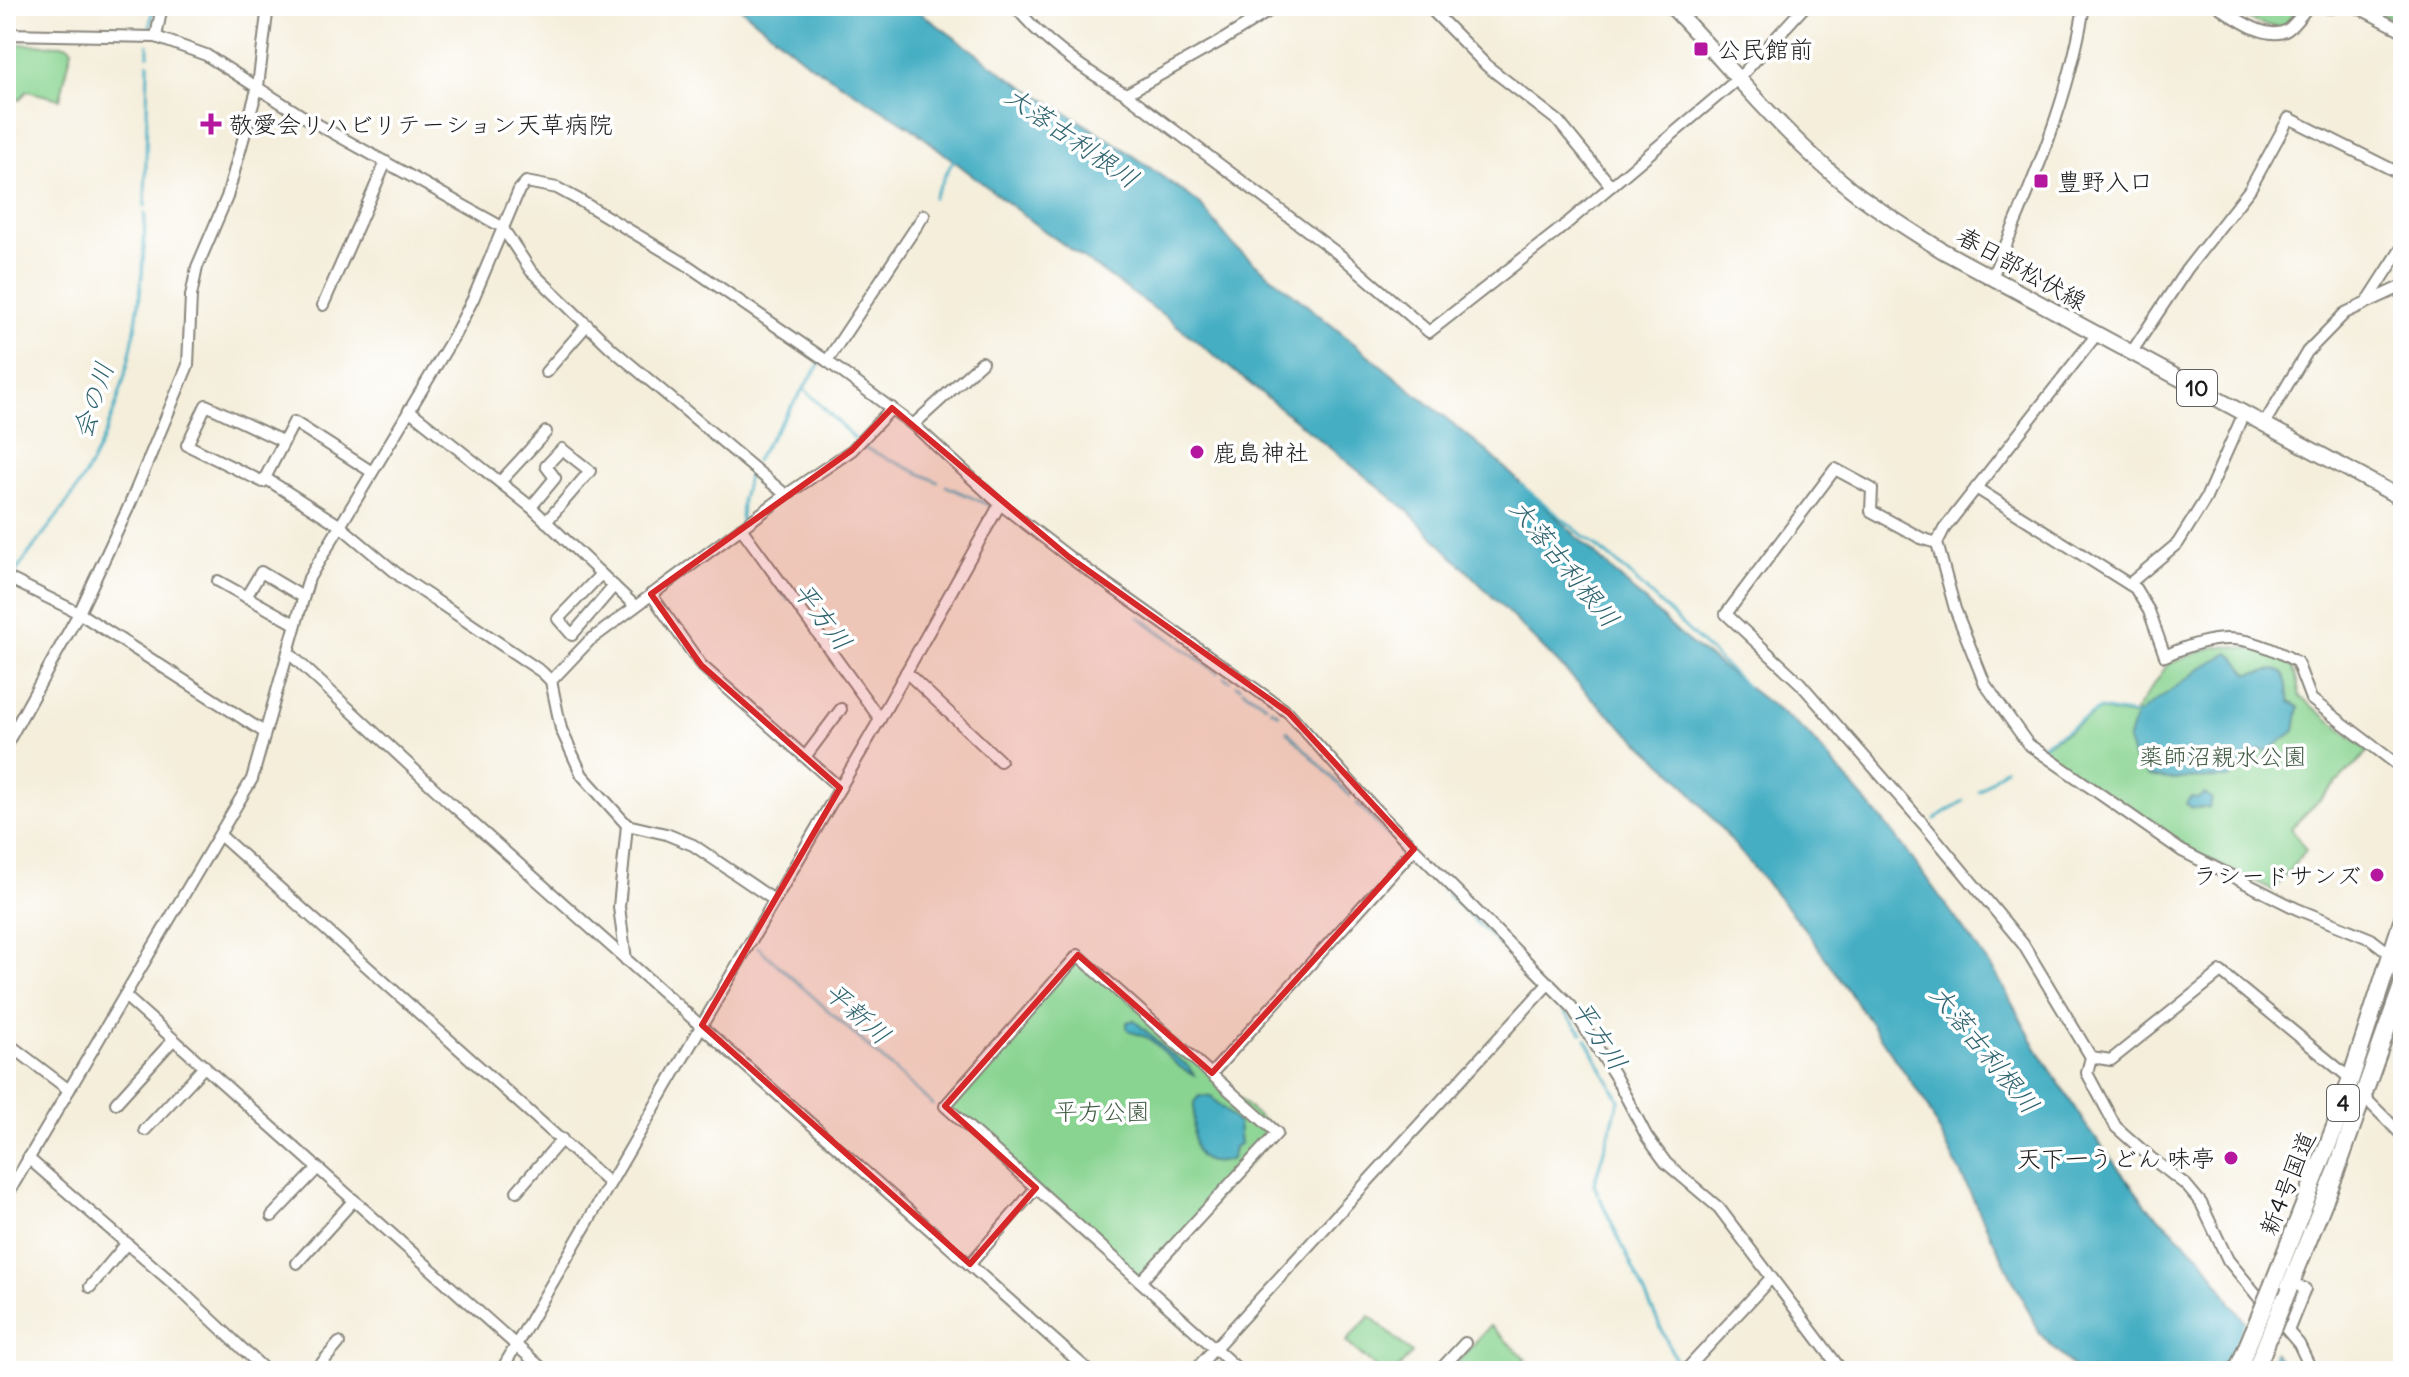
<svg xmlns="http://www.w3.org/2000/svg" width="2409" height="1377" viewBox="0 0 2409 1377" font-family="Delius,'Klee One',sans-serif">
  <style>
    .green { fill: #89d491; stroke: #527856; stroke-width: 2 }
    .water { fill: #44aec3; stroke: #306570; stroke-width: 2 }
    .pier { fill: #f4eedb }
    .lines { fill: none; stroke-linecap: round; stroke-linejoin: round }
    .stream { stroke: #44aec3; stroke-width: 3 }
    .minor-casing { stroke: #88857c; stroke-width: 14 }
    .major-casing { stroke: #88857c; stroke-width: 18 }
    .highway-casing { stroke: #88857c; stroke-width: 20 }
    .minor { stroke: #fff; stroke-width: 10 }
    .major { stroke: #fff; stroke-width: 14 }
    .highway { stroke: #fff; stroke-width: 16 }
    .highway-bridge-casing { stroke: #88857c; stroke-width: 20; stroke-linecap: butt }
    .highway-bridge { stroke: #fff; stroke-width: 16 }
    .marked { fill: #d62828; fill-opacity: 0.2; stroke: #d62828; stroke-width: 6; stroke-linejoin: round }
    .poi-dot { fill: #b5179e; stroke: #fff; stroke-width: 3 }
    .labels { text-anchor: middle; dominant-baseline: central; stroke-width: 7; stroke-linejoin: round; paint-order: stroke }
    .shield { fill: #fff; stroke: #606060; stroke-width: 2 }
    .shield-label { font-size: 22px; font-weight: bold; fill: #1c1c1c }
    .poi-label { font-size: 24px; fill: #1c1c1c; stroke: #fff; text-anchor: start }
    .street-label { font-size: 24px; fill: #1c1c1c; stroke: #fff }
    .park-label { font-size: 24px; fill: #425c45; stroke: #fff }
    .water-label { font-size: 26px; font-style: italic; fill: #306570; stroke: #fff }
  </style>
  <rect width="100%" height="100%" fill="#fff"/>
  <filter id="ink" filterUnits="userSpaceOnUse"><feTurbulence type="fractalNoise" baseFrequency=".0125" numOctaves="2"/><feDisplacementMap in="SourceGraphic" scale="16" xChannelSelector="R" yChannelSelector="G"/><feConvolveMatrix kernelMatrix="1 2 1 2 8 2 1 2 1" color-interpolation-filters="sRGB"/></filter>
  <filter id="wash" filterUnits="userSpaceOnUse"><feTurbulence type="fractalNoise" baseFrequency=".006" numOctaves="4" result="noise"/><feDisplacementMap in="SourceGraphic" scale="32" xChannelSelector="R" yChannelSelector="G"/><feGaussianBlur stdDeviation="1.8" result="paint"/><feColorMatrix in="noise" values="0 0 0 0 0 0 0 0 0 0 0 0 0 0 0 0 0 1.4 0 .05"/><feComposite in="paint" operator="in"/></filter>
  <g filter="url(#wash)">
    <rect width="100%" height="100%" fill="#f4eedb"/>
    <!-- green -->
    <g class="green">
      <path d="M2227 6H2300L2283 27C2261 27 2244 19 2227 6Z"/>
      <path d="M2367 6H2403V25Z"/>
      <path d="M6 44 67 45 72 49 60 99 27 91 19 100 6 95Z"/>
      <path d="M2216 646C2234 646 2280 650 2291 666 2297 674 2298 687 2300 697L2369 751 2291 828 2306 850 2273 890 2185 848 2039 749 2101 710 2132 716 2168 664Z"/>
      <path d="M1078 955 1277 1133 1142 1280 945 1106Z"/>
      <path d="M1370 1316 1412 1353 1396 1371H1380L1346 1342Z"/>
      <path d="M1490 1326 1526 1359 1515 1371H1449Z"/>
    </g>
    <!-- water -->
    <g class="water">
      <path d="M738 6H911L1006 75 1121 147 1199 203 1235 247 1488 452 1680 635 1805 731 1895 835 1996 974 2036 1047 2085 1124 2147 1206 2202 1258 2238 1313 2290 1371H2077L2040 1334 1924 1100 1808 933 1679 778 1604 710 1406 509 1169 319 1036 225 913 129 808 63Z"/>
      <path d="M2229 653C2239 657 2240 668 2249 674L2274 670 2283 672C2288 681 2286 692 2290 702L2299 707 2295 731 2268 751 2260 750 2247 756 2244 769 2229 778 2167 779 2149 776 2135 763 2128 741 2136 715 2206 665Z"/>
      <path d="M2205 794 2212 798 2209 808H2191L2186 804 2190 797 2198 798Z"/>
      <path d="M1134 1020 1166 1050 1188 1066 1194 1075C1176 1069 1165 1050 1149 1039 1142 1034 1135 1035 1127 1029V1022Z"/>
      <path d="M1199 1096 1211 1097 1238 1123 1240 1144 1234 1147 1232 1159C1186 1175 1194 1133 1194 1102Z"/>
    </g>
    <!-- pier -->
    <path class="pier" d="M2247 1317 2275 1348 2266 1371H2225Z"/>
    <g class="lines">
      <!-- stream -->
      <g class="stream">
        <path d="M150 27 153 6"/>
        <path d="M148 55V45"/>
        <path d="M933 198 954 159"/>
        <path d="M145 206 148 63"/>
        <path d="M804 389 855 439"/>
        <path d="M863 447 938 482"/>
        <path d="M755 461 821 362"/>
        <path d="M1521 485 1624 569 1747 687"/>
        <path d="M946 486 993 507"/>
        <path d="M741 523 742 498 749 473"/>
        <path d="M745 542 788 600"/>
        <path d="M14 575C36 540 66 510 85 475 129 397 144 302 145 214"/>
        <path d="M6 589 8 585"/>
        <path d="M1139 617 1218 673"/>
        <path d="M1224 677 1230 681"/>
        <path d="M1236 685 1240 687"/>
        <path d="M1243 690 1266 705"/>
        <path d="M1271 709 1279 714"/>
        <path d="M1287 731 1350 796"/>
        <path d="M2039 747 2100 709 2136 715"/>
        <path d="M1979 791 2005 768"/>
        <path d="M1357 803 1389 837"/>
        <path d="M1935 819 1963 801"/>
        <path d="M1396 843 1402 850"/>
        <path d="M1418 864 1435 881"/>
        <path d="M1440 886 1444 890"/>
        <path d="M1447 894 1530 974"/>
        <path d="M758 947 933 1105"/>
        <path d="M1545 990 1582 1033"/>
        <path d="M1586 1039 1619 1100 1594 1184 1598 1194"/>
        <path d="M1600 1198 1681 1371"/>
        <path d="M1221 1362 1231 1371"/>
      </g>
    </g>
  </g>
  <g filter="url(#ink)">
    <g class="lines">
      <!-- minor casing -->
      <g class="minor-casing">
        <g id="minor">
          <path d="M1015 6C1043 42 1087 72 1126 94L1341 256 1429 332 1559 230 1739 78 1805 6"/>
          <path d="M1428 6 1487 66 1558 121 1611 186"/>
          <path d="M2218 6C2233 17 2268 42 2287 30 2295 25 2302 13 2309 6"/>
          <path d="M2317 6 2330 8 2341 6"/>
          <path d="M2355 6 2403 31"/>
          <path d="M6 34 156 37 206 55 299 114 502 227 531 271 611 348 786 495"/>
          <path d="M156 37 162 6"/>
          <path d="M1126 94 1221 41 1277 6"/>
          <path d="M1992 277C2030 189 2069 102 2084 6"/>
          <path d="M2367 302 2403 246"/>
          <path d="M323 305 386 162"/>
          <path d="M2097 334 1944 529 1937 543 1955 609 1985 684 2028 744 2182 851 2297 909 2371 939 2392 955"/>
          <path d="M2131 353 2187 269 2250 189 2289 118 2403 175"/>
          <path d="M827 361 924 215"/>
          <path d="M546 372 587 325"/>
          <path d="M409 410 531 507 635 606"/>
          <path d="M2264 424 2307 352 2345 313 2403 286"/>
          <path d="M913 425 982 362"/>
          <path d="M282 441 206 405 187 445 263 482 265 478 339 525 401 577 542 672 551 681 561 729 582 775 627 825 666 834 693 845 774 900"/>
          <path d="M265 478 294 422 372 472"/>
          <path d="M500 482 546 432"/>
          <path d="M1976 488 2135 588 2149 611 2165 656C2217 632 2247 633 2297 662L2311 699 2403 769"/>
          <path d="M531 507 555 478 546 466 562 449 590 471 546 522"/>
          <path d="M741 528 880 719"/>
          <path d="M1937 543 1921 538 1871 511 1872 489 1835 469 1726 614 1800 683 1926 827 2023 944 2091 1057 2087 1073 2116 1127 2151 1158 2186 1185 2201 1203 2228 1260 2265 1305"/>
          <path d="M601 574 558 619 572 635 614 586"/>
          <path d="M6 577 79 613 264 732"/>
          <path d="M218 581 295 624"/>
          <path d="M2129 584 2178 543 2206 498 2244 413"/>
          <path d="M651 594 701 665 840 788"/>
          <path d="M246 597 261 572 303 597"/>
          <path d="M288 652 449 802 1089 1371"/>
          <path d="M906 672 1000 761"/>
          <path d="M551 681 589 641 786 495 852 450 892 408"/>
          <path d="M6 745 79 613 130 504 188 365 191 296 197 267 227 197 258 86 268 6"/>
          <path d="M805 757 841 709"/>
          <path d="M221 836 609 1183"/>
          <path d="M626 960 619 907 627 825"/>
          <path d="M125 996 545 1371"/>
          <path d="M6 1042 69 1090"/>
          <path d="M2091 1057 2111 1060 2221 972 2352 1080"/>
          <path d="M1212 1073 1414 849"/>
          <path d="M2364 1097 2403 1136"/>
          <path d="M116 1103 173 1040"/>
          <path d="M145 1130 205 1066"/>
          <path d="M28 1158 177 1287 266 1371"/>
          <path d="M2302 1163 2319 1168"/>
          <path d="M517 1191 562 1139"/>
          <path d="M6 1197 252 779 309 578 454 336 473 299 519 190 526 182 557 188 579 200 684 263 827 361 916 427 1000 504 1069 557 1289 713 1373 807 1571 1006 1615 1076 1647 1137 1666 1163 1719 1208 1842 1371"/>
          <path d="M272 1216 318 1168"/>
          <path d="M297 1263 354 1200"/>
          <path d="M970 1264 1036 1188"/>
          <path d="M1142 1280 1277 1133 1078 955 945 1106 1240 1371"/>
          <path d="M90 1287 127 1243"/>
          <path d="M2276 1317 2299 1344 2308 1363 2315 1371"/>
          <path d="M2288 1331 2305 1289 2291 1282"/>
          <path d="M315 1371 339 1343"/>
          <path d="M501 1371 880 719 1000 504"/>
          <path d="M1194 1371 1549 983"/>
          <path d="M1439 1371 1465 1343"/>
          <path d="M1685 1371 1771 1278"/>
        </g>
      </g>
      <!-- major casing -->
      <g class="major-casing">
        <path id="major" d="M1671 6C1730 67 1784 136 1851 189 1880 212 1912 231 1943 251L2403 499"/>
      </g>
      <!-- highway casing -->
      <g class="highway-casing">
        <g id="highway">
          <path d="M2273 1284 2336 1124 2403 918"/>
          <path d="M2284 1300 2336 1172 2403 983"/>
        </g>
      </g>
      <!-- minor -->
      <use href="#minor" class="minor"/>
      <!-- major -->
      <use href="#major" class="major"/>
      <!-- highway -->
      <use href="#highway" class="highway"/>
      <!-- highway-bridge casing -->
      <g class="highway-bridge-casing">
        <g id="highway-bridge">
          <path d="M2237 1371 2273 1284"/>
          <path d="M2255 1371 2284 1300"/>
        </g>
      </g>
      <!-- highway-bridge -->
      <use href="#highway-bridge" class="highway-bridge"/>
    </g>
  </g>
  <!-- marked area -->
  <path class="marked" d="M892 408 1069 557 1289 713 1414 849 1212 1073 1078 955 945 1106 1036 1188 970 1264 702 1025 840 788 701 665 651 594 852 450Z"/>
  <!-- markers -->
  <g class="poi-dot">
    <rect x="1693" y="41" width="16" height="16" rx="4"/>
    <path d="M207 112h8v8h8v8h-8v8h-8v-8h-8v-8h8z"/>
    <rect x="2033" y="173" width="16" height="16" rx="4"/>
    <circle cx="1197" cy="452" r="8"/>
    <circle cx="2377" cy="875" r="8"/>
    <circle cx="2231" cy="1158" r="8"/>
  </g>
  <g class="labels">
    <!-- shield labels -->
    <g class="shield">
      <rect x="2177" y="370" width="40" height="36" rx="6"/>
      <rect x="2327" y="1085" width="32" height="36" rx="6"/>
    </g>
    <g class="shield-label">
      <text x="2197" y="388">10</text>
      <text x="2343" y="1103">4</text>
    </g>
    <!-- poi labels -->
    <g class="poi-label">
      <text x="1717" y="49">公民館前</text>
      <text x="229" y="124">敬愛会リハビリテーション天草病院</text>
      <text x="2057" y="181">豊野入口</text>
      <text x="1213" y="452">鹿島神社</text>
      <text x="2361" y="875" text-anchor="end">ラシードサンズ</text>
      <text x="2215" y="1158" text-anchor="end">天下一うどん 味亭</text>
    </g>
    <!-- street labels -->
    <g class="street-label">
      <text transform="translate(2022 268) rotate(29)">春日部松伏線</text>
      <text transform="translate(2287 1183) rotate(-68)">新4号国道</text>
    </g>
    <!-- park labels -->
    <g class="park-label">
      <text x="2223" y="756">薬師沼親水公園</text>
      <text x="1102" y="1111">平方公園</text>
    </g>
    <!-- water labels -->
    <g class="water-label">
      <text transform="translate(1072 137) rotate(35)">大落古利根川</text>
      <text transform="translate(93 400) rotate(-72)">会の川</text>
      <text transform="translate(1565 563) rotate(51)">大落古利根川</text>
      <text transform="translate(823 616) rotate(53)">平方川</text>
      <text transform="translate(858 1013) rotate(42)">平新川</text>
      <text transform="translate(1600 1035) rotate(57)">平方川</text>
      <text transform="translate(1985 1049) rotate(51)">大落古利根川</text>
    </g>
  </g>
  <!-- margin -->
  <rect width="2409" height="1377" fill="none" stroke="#fff" stroke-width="32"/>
</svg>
